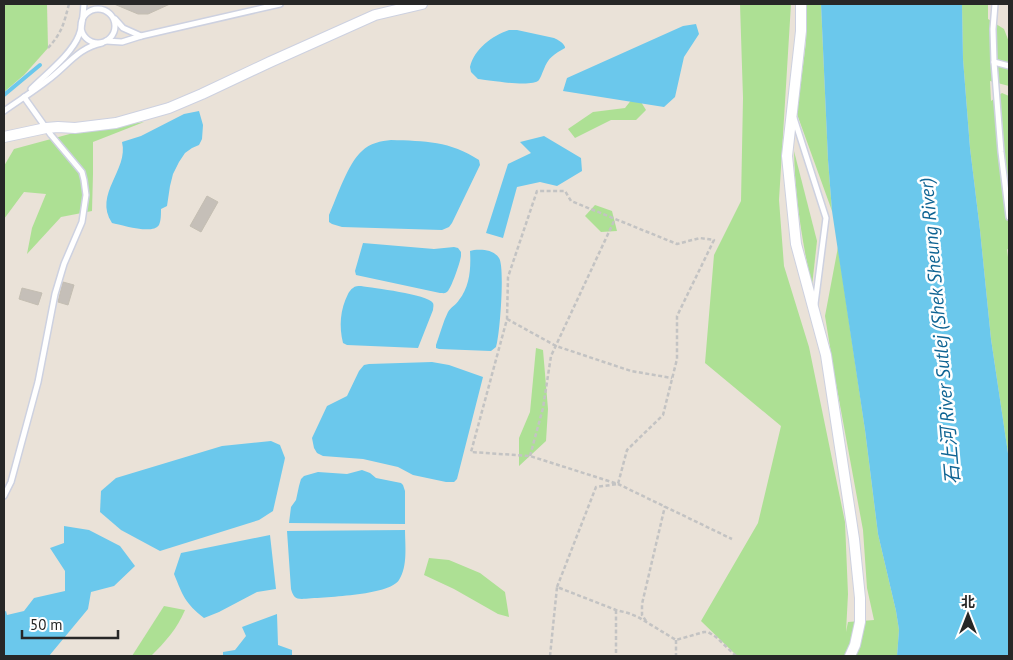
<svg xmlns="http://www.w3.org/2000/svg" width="1013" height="660" viewBox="0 0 1013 660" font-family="'PT Sans','Noto Sans SC',sans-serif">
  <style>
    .green { fill: #ade094 }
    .water { fill: #6bc8ec }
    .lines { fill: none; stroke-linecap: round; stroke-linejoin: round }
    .stream { stroke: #6bc8ec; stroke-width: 4 }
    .building { fill: #c5bfb8; stroke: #c4beb2 }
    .lane-casing { stroke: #cdd1e0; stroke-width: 8 }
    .street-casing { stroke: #cdd1e0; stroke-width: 12 }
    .path { stroke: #c3c3c3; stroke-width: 2.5; stroke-dasharray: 4 2.5; stroke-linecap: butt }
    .lane { stroke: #fff; stroke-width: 5 }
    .street { stroke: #fff; stroke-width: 10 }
    .labels { text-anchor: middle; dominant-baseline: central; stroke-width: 5; stroke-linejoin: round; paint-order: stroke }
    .water-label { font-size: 19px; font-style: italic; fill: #0f6493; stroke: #fff }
  </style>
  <rect width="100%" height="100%" fill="#eae2d8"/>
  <!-- green -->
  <g class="green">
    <path d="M4 4H47L48 48 24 75 4 92Z"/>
    <path d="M740 4H791L779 200 784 266 809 347 845 522 848 594 846 632 848 622 874 620 867 588 863 530 835 378 825 316 838 247 865 430 878 534 896 611 899 630 897 656H737L701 621 758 523 781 426 705 363 714 255 741 201 743 98Z"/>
    <path d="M807 4H821L828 160 832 211 797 114 806 42Z"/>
    <path d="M962 4H988V19L1004 29 1009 42V86L990 81 991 101 1002 93 1009 96V250L1007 249 1009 265V460L991 339 980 230 970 148 963 59Z"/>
    <path d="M636 94 646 110 636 120H611L575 138 568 129 593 112 625 108Z"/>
    <path d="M144 122 93 142V174L92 211 61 217 27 254 32 228 46 194 24 192 4 219V166L14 149 77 132Z"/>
    <path d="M794 151 817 241 812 286C802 242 795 197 794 151Z"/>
    <path d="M595 205 612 211 617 231 601 232 585 216Z"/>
    <path d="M536 348 543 350 548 409 546 441 519 466V438L530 412Z"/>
    <path d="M429 558 449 560 480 573 505 592 509 617 498 614 454 589 424 575Z"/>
    <path d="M164 606 185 610C177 629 166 641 151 656H132Z"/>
  </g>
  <!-- water -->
  <g class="water">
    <path d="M821 4H962L963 59 970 148 980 230 991 339 1009 460V656H897L899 630 896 611 878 534 865 430 832 211 828 160Z"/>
    <path d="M696 24 699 34 684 57 675 97 664 107 563 91 567 78 683 26Z"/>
    <path d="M509 30H517L554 38C558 40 563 42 565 47V48C554 54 548 58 544 69 542 73 541 77 539 80 532 88 489 80 478 79L471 72 470 67C474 49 492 36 509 30Z"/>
    <path d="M199 111 203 125 202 139 199 145 192 148 185 153 179 162 173 174 170 186 167 206 161 209C161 214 161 221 159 225 153 235 122 225 112 223 93 194 129 170 122 142L141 136 184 114Z"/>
    <path d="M544 136 581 158 582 171 557 186 540 182 517 187 503 238 486 233 508 164 531 153 520 142Z"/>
    <path d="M391 140C425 141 450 141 479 160L480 165 452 223 449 227 442 230 342 227 332 224 329 222V215C337 197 348 163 362 151 370 143 381 141 391 140Z"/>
    <path d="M363 243 434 249 454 247 458 248 461 252V256C460 263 452 286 448 291 445 294 444 293 440 293L356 275 355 271Z"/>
    <path d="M474 250C483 249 494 250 499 258 505 266 500 335 496 347L491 351 439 349 436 348V345C440 334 443 322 448 312 451 307 456 305 459 300 470 286 471 268 470 251Z"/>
    <path d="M361 286C373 288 427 294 433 303 434 305 433 308 433 310L418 348 347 345 343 343C339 326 340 310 348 294 349 292 351 289 353 288 355 286 358 286 361 286Z"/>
    <path d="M432 362 449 365 483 377 457 479 454 482H446L413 475 398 467 363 459 323 456 317 453 314 448 312 438 327 406 347 396 359 371 364 365 369 364Z"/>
    <path d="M271 441 280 445 285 458 273 511 259 520 160 551 121 530 100 512 101 491 116 478 222 446Z"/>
    <path d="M362 470 370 473 376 478 401 483 403 485 405 491V524L289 523 291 507 296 500 299 486 301 479 304 476 318 472 347 474Z"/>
    <path d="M64 526 89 530 120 546 135 566 114 586 91 592 88 609 49 656H4V612L6 611 7 615 24 611 34 598 65 591V571L50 548 64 543Z"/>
    <path d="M405 530C405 545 408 566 399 580 389 596 322 597 302 599 295 599 293 596 291 589L287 531Z"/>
    <path d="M270 535 276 589 257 592 219 612 204 618C185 603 183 596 174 574L181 553Z"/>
    <path d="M277 614 278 645 292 650V656H223V652L235 650 246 636 242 627Z"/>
  </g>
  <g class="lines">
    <!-- stream -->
    <path class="stream" d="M4 95 40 65"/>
  </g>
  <!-- building -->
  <g class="building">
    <path d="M114 4H170L148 14H138Z"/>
    <path d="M207 196 218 202 201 232 190 226Z"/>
    <path d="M63 282 74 285 68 305 58 302Z"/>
    <path d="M22 288 42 293 38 305 19 299Z"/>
  </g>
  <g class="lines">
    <!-- lane casing -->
    <g class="lane-casing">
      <g id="lane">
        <path d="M995 4 993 29 994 62 1001 152 1009 217"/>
        <circle cx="98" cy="26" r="17"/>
        <path d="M115 19 123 28 141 36"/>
        <path d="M106 41 122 42 141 36 280 4"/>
        <path d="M994 62 1009 66"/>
        <path d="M31 89C46 74 72 54 79 35 83 25 83 14 84 4"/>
        <path d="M4 111C18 101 34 91 48 80 66 67 79 47 102 43"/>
        <path d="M794 118 826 218 815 304"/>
        <path d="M4 496 11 482 38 382 55 294 64 264 82 222 86 195 84 180 82 172 51 135 24 97"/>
      </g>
    </g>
    <!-- street casing -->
    <g class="street-casing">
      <g id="street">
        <path d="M801 4V31L787 156 796 244 826 355 854 539 860 598V622L855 645 850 656"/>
        <path d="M4 137 46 128 58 127 75 128 116 123 169 108 202 94 270 62 375 15 422 4"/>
      </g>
    </g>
    <!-- path -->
    <g class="path">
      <path d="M48 48C62 33 64 23 69 4"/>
      <path d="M507 319 556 346 631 371 672 378"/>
      <path d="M530 456 543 408 551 356 615 219"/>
      <path d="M557 587 596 487 618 484 627 450 663 415 677 359V316L714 240 700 238 677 244 571 201 565 191H537L508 277 507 319 471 452 530 456 618 484 732 539"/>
      <path d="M616 610V656"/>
      <path d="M646 621 642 615V604L665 506"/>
      <path d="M676 640V656"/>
      <path d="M550 656 557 587 616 610 628 613 638 617 676 640 704 632H708L716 637 736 656"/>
    </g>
    <!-- lane -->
    <use href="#lane" class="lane"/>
    <!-- street -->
    <use href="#street" class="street"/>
  </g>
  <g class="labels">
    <!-- water labels -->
    <g class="water-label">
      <text transform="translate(939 331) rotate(-95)">石上河 River Sutlej (Shek Sheung River)</text>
    </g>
  </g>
  <!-- border -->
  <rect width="1013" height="660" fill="none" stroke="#272727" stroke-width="10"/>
  <!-- north arrow -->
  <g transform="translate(968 615)" stroke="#ffffff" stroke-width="4" paint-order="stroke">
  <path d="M0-4L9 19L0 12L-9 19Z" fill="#272727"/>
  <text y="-8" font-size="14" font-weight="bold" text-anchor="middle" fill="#272727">北</text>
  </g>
  <!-- scale -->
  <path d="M22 630v8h96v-8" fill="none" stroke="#272727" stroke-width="2.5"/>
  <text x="30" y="630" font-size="15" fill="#272727" stroke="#ffffff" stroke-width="4" paint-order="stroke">50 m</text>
</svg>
